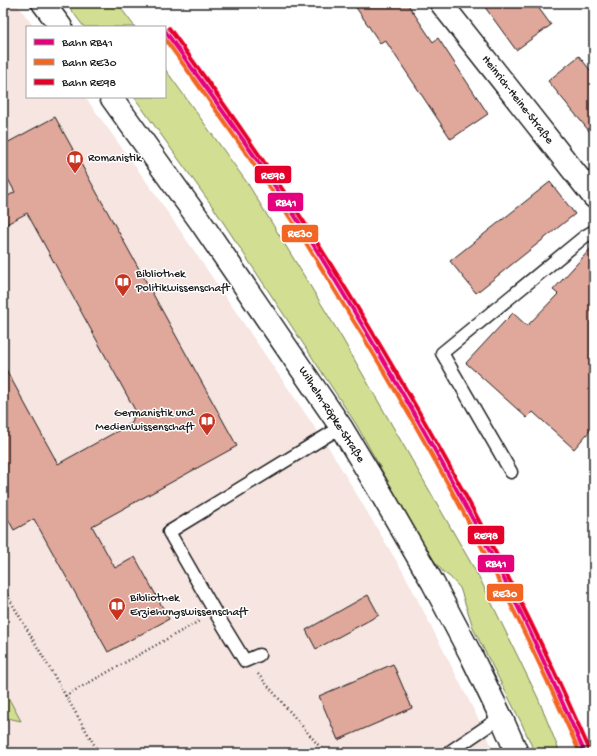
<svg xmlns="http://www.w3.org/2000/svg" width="597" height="756" viewBox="0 0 597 756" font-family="'Gochi Hand',sans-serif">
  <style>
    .built { fill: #f6e5e1 }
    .green { fill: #d2de91; stroke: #777d56 }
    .building { fill: #e0a79b; stroke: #1c1c1c }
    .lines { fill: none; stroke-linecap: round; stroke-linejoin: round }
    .lane-casing { stroke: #1c1c1c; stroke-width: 15 }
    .street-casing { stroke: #1c1c1c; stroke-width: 25 }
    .secondary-casing { stroke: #1c1c1c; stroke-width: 25 }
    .path { stroke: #1c1c1c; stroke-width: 2.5; stroke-dasharray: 1 3; stroke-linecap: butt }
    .lane { stroke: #fff; stroke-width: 12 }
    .street { stroke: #fff; stroke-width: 22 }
    .secondary { stroke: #fff; stroke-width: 22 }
    .rail-1-casing { stroke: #fff; stroke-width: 7 }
    .rail-2-casing { stroke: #fff; stroke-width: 7 }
    .rail-3-casing { stroke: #fff; stroke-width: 7 }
    .rail-1 { stroke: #e5007d; stroke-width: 4 }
    .rail-2 { stroke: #f26522; stroke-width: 4 }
    .rail-3 { stroke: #e4002b; stroke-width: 4 }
    .labels { text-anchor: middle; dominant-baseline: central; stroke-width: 3; stroke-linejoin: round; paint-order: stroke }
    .street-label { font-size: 12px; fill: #1c1c1c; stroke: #fff }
    .poi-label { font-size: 12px; fill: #1c1c1c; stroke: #fff; text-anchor: start }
    .line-badge { stroke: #fff; stroke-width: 1.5 }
    .badge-label { font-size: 11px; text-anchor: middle; font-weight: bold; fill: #fff }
  </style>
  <rect width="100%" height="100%" fill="#fff"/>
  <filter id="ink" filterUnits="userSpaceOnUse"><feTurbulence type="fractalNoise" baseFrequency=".025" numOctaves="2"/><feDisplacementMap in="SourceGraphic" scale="8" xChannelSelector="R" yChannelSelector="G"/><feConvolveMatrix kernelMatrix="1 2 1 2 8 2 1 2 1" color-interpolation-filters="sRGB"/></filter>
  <g filter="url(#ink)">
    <!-- built -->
    <path class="built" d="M3 3H16L34 27H27V97H85L151 188 329 448 406 577 489 740 495 753H8L3 743Z"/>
    <!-- green -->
    <g class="green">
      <path d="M66 3H117L135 27H84Z"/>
      <path d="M165 69 248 184 342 338 479 577 538 698 560 753H535L521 722 474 630 460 588 450 577 443 572 427 551 356 424 215 210 134 97H165Z"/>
      <path d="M3 688 21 721 3 717Z"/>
    </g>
    <!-- building -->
    <g class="building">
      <path d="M353 3H407L433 42 438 38 488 114 451 139 385 40 380 43Z"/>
      <path d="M482 3H535L551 25 516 50Z"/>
      <path d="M579 56 594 75V137L548 81Z"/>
      <path d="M55 117 237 446 92 526 115 568 135 557 169 619 108 652 34 519 14 530 3 510V364L58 464 132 423 135 410 27 213 3 226V199L15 192 3 170V145Z"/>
      <path d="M550 182 575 214 476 293 450 261Z"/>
      <path d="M594 245V426L574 449 533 412 527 418 466 363 504 322 513 313 527 326 558 294 553 290Z"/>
      <path d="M368 595 379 615 316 649 306 630Z"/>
      <path d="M393 664 412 708 338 740 319 696Z"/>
    </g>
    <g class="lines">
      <!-- lane casing -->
      <g class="lane-casing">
        <g id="lane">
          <path d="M511 472 442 353 584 237 594 231"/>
          <path d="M259 655 245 661 215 612 169 532 341 427"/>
          <path d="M448 753 501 717"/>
        </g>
      </g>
      <!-- street casing -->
      <g class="street-casing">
        <path id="street" d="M441 3 594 197"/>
      </g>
      <!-- secondary casing -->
      <g class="secondary-casing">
        <g id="secondary">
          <path d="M43 3 61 27"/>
          <path d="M111 97 200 221 341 427 382 495 433 583 471 655 501 717 517 753"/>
        </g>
      </g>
      <!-- path -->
      <g class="path">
        <path d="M3 522 7 518"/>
        <path d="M3 588 99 753"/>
        <path d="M258 674 325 753"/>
        <path d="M65 696 201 620"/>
      </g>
      <!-- lane -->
      <use href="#lane" class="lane"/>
      <!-- street -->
      <use href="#street" class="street"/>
      <!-- secondary -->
      <use href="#secondary" class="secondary"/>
      <!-- rail-1 casing -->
      <g class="rail-1-casing">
        <path id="rail-1" d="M165 31C211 94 257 158 300 224 322 258 343 293 364 328 414 412 463 498 507 585 535 640 560 697 585 753"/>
      </g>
      <!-- rail-2 casing -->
      <g class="rail-2-casing">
        <path id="rail-2" d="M165 39C210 101 254 163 296 227 318 262 339 298 361 333 411 416 459 501 502 587 530 642 555 697 580 753"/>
      </g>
      <!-- rail-3 casing -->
      <g class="rail-3-casing">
        <path id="rail-3" d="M169 28C215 91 261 156 304 222 326 256 347 291 368 325 419 410 467 495 511 583 539 638 565 694 590 751"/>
      </g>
      <!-- rail-1 -->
      <use href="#rail-1" class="rail-1"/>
      <!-- rail-2 -->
      <use href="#rail-2" class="rail-2"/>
      <!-- rail-3 -->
      <use href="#rail-3" class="rail-3"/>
    </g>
  </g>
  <!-- icons -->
  <defs>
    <g id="library-pin" transform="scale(0.9)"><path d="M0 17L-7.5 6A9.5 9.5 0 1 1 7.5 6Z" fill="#c8321e" stroke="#fff"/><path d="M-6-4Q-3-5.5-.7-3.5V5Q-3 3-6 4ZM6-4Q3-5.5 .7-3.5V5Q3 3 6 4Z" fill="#fff"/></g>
  </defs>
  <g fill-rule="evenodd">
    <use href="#library-pin" x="75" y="159"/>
    <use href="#library-pin" x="123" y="282"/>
    <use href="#library-pin" x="207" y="421"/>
    <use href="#library-pin" x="117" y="606"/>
  </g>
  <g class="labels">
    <!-- street labels -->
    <g class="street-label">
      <text transform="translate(517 100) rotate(52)">Heinrich-Heine-Straße</text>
      <text transform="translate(331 415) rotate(57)">Wilhelm-Röpke-Straße</text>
    </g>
    <!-- poi labels -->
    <g class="poi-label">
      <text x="88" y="159">Romanistik</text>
      <text x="136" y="275">Bibliothek<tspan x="136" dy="14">Politikwissenschaft</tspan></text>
      <text x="194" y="414" text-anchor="end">Germanistik und<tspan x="194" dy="14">Medienwissenschaft</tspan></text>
      <text x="130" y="599">Bibliothek<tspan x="130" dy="14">Erziehungswissenschaft</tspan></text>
    </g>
  </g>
  <g class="line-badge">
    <rect x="254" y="165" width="38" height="19" rx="4" fill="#e4002b"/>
    <rect x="267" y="192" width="37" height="20" rx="4" fill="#e5007d"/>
    <rect x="281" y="224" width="38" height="19" rx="4" fill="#f26522"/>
    <rect x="467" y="525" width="38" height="20" rx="4" fill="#e4002b"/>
    <rect x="477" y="554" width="38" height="19" rx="4" fill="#e5007d"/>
    <rect x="486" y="583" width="38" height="19" rx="4" fill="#f26522"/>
  </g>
  <g class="badge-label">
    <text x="273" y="179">RE98</text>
    <text x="286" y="206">RB41</text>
    <text x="300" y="237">RE30</text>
    <text x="486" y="539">RE98</text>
    <text x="496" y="567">RB41</text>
    <text x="505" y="597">RE30</text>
  </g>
  <!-- margin -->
  <rect width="597" height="756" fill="none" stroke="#fff" stroke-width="16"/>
  <rect x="8" y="8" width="581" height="740" fill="none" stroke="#1c1c1c" stroke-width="1.5" filter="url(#ink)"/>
  <!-- legend -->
  <rect x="26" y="26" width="140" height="72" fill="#ffffff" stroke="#a4a4a4"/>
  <rect x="34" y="39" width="20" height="6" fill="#e5007d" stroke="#a4a4a4"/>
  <text x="62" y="46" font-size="12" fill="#1c1c1c">Bahn RB41</text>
  <rect x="34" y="59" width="20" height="6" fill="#f26522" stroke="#a4a4a4"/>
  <text x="62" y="66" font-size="12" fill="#1c1c1c">Bahn RE30</text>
  <rect x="34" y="79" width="20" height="6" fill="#e4002b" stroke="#a4a4a4"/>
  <text x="62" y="86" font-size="12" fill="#1c1c1c">Bahn RE98</text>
</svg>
